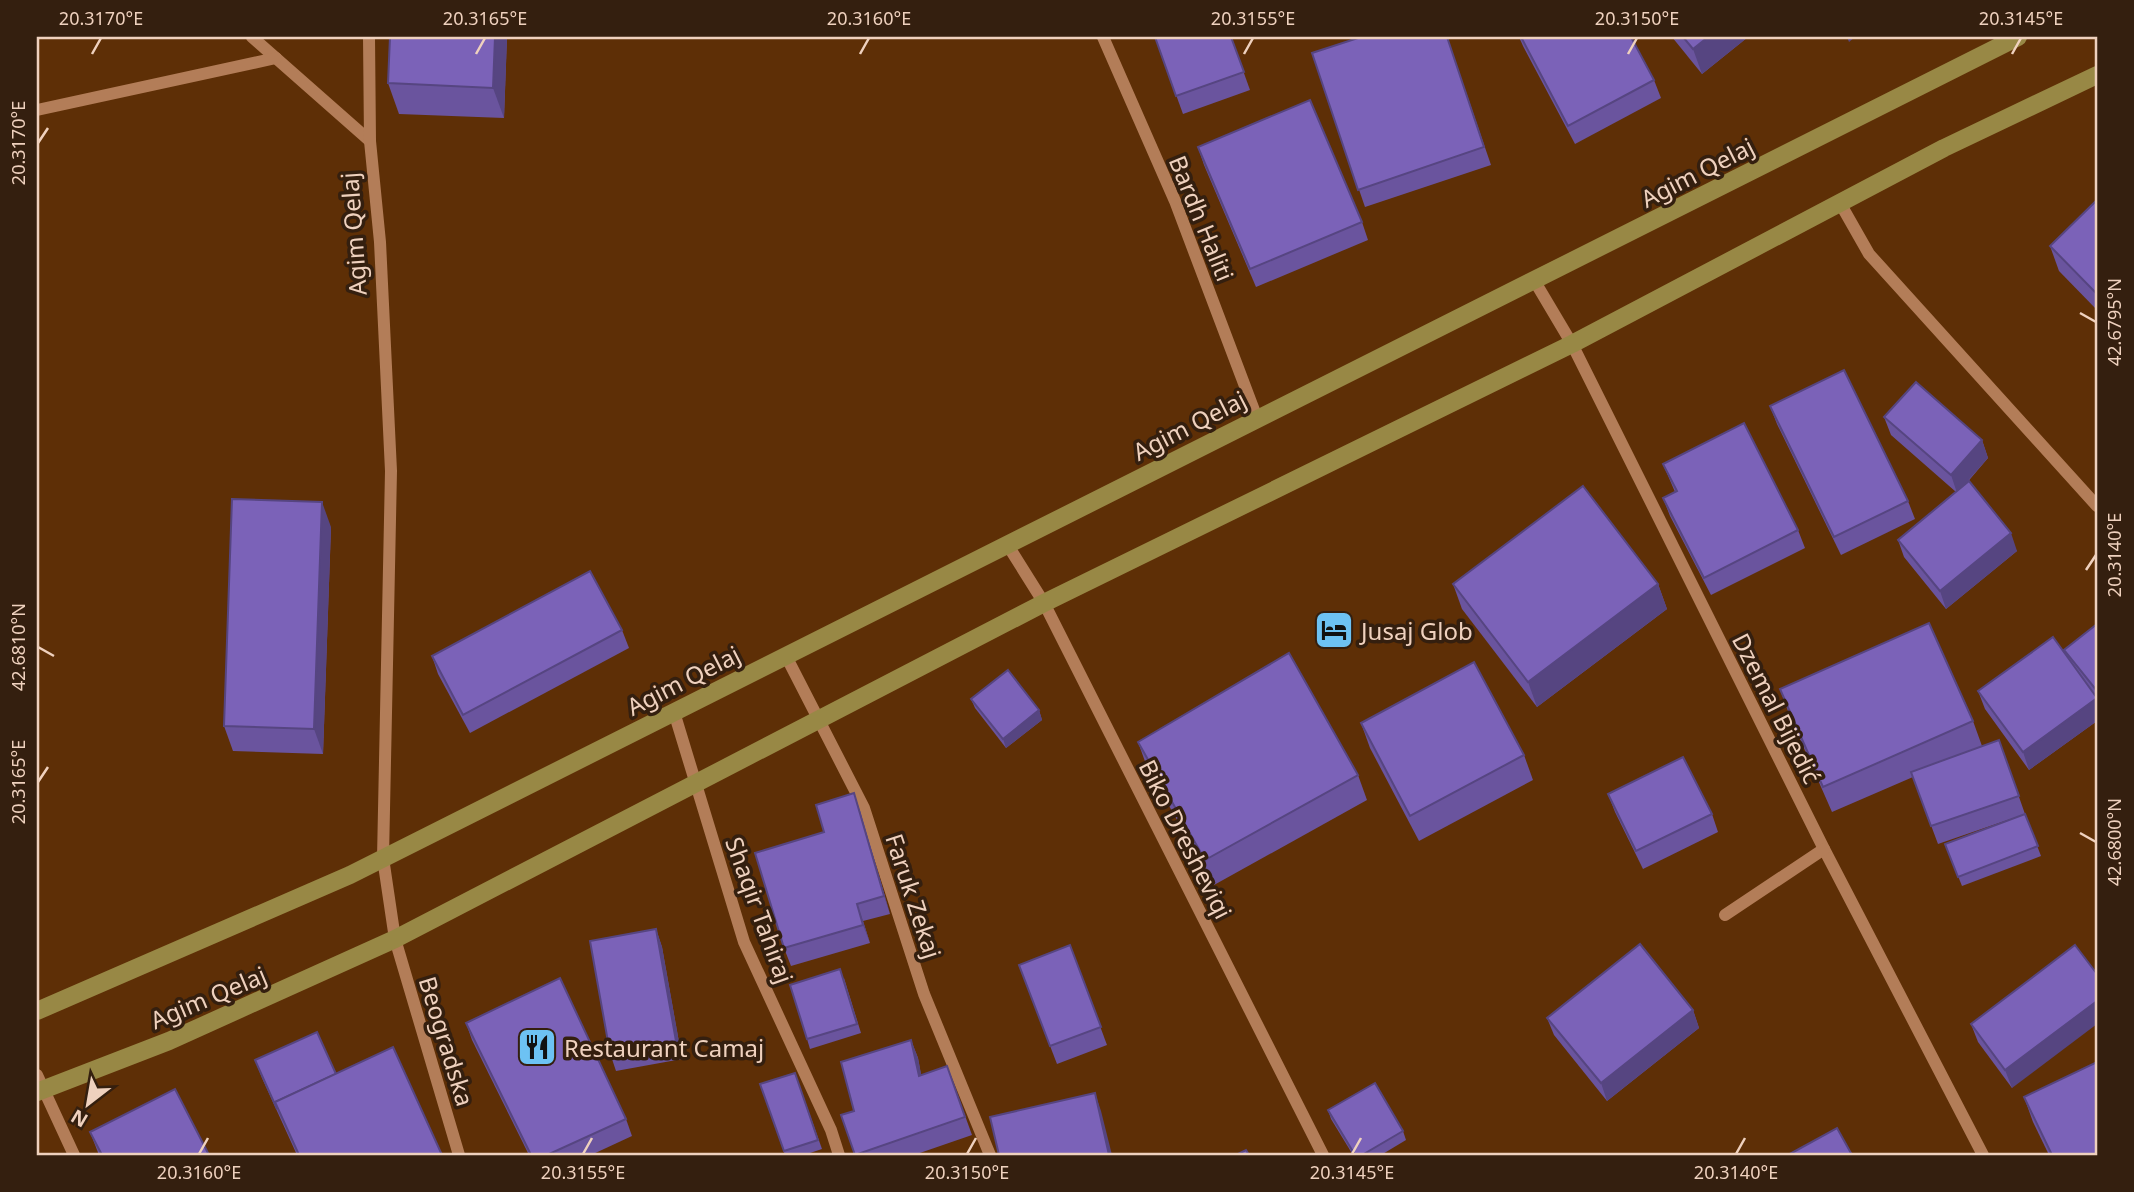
<svg xmlns="http://www.w3.org/2000/svg" width="2134" height="1192" viewBox="0 0 2134 1192" font-family="'Noto Sans',sans-serif">
  <style>
    .lines { fill: none; stroke-linecap: round; stroke-linejoin: round }
    .minor { stroke: #b37d58; stroke-width: 12 }
    .major { stroke: #988845; stroke-width: 18 }
    .wall { fill: #6a549e }
    .shaded-wall { fill: #564581 }
    .building { fill: #7b62b8; stroke: #564581; stroke-width: 2 }
    .ticks { fill: none; stroke: #efd1be; stroke-width: 2.5 }
    .labels { text-anchor: middle; dominant-baseline: central; stroke-width: 7; stroke-linejoin: round; paint-order: stroke }
    .street-label { font-size: 24px; fill: #efd1be; stroke: #341f0f }
    .poi-label { font-size: 24px; fill: #efd1be; stroke: #341f0f; text-anchor: start }
    .neatline { fill: none; stroke: #efd1be; stroke-width: 2.5 }
    .ticks-label { font-size: 18px; text-anchor: middle; fill: #efd1be }
  </style>
  <rect width="100%" height="100%" fill="#5e2f06"/>
  <g class="lines">
    <!-- minor -->
    <g class="minor">
      <path d="M252 37 370 141"/>
      <path d="M369 37 370 141 380 242 391 471 383 858 395 939 459 1155"/>
      <path d="M1103 37 1175 201 1257 418"/>
      <path d="M37 110 276 58"/>
      <path d="M1840 203 1869 254 2097 506"/>
      <path d="M1534 280 1572 344 1824 849 1983 1155"/>
      <path d="M1007 544 1044 603 1323 1155"/>
      <path d="M786 656 864 808 924 994 990 1155"/>
      <path d="M674 712 744 942 831 1130 839 1155"/>
      <path d="M1725 915 1824 849"/>
      <path d="M37 1075 74 1155"/>
    </g>
    <!-- major -->
    <g class="major">
      <path d="M37 1011 350 875 2018 37"/>
      <path d="M37 1092 169 1041 395 939 1044 603 1572 344 1944 148 2097 75"/>
    </g>
  </g>
  <!-- wall -->
  <g class="wall">
    <path d="M507 37 504 118 399 114 388 83Z"/>
    <path d="M1155 37H1231L1250 90 1183 114Z"/>
    <path d="M1447 37 1491 165 1365 207 1312 53Z"/>
    <path d="M1519 37H1631L1654 80 1661 98 1575 144 1523 46Z"/>
    <path d="M1672 37H1748L1702 74Z"/>
    <path d="M1198 147 1362 222 1368 240 1256 287 1204 165Z"/>
    <path d="M2097 200V310L2059 271 2050 246Z"/>
    <path d="M1770 406 1908 501 1915 519 1841 555 1777 424Z"/>
    <path d="M1884 417 1982 440 1988 458 1965 485 2017 551 1946 609 1904 557 1898 540 1956 492 1891 435Z"/>
    <path d="M1663 464 1798 530 1805 548 1711 595 1670 516 1663 498 1675 492Z"/>
    <path d="M331 527 323 754 233 751 224 726Z"/>
    <path d="M1453 584H1658L1667 609 1537 707 1462 609Z"/>
    <path d="M2097 624V721L2029 770 1985 709 1978 691 2066 656 2064 650Z"/>
    <path d="M622 630 629 648 470 733 438 674 432 656Z"/>
    <path d="M1780 689 1973 721 1982 746 1999 740 2025 814 1938 844 1913 777 1832 812 1789 714Z"/>
    <path d="M971 699 1039 710 1042 720 1006 748 975 708Z"/>
    <path d="M1361 723 1524 755 1533 780 1419 841 1370 748Z"/>
    <path d="M1138 742 1358 775 1367 800 1214 885 1147 767Z"/>
    <path d="M1608 794 1712 814 1718 832 1643 869 1615 812Z"/>
    <path d="M860 811 890 914 863 921 870 943 791 966 784 948 824 832Z"/>
    <path d="M2025 814 2041 856 1962 886 1945 844Z"/>
    <path d="M656 929 662 947 682 1059 616 1071 610 1053Z"/>
    <path d="M1070 945 1107 1045 1057 1064 1019 965Z"/>
    <path d="M2075 945 2012 1088 1978 1042 1971 1024Z"/>
    <path d="M844 978 861 1033 810 1049 807 1039Z"/>
    <path d="M1693 1010 1699 1028 1607 1101 1554 1035 1547 1018Z"/>
    <path d="M466 1023 626 1119 632 1136 591 1155H529L472 1040Z"/>
    <path d="M911 1040 918 1058 921 1075 947 1066 972 1135 914 1155H855L854 1111Z"/>
    <path d="M255 1060 336 1074 442 1155H297L262 1078Z"/>
    <path d="M795 1073 822 1149 804 1155H785L760 1084Z"/>
    <path d="M2024 1097 2097 1155H2049L2033 1122Z"/>
    <path d="M1328 1110 1403 1131 1406 1140 1381 1155H1353L1331 1119Z"/>
    <path d="M90 1132 209 1155H99Z"/>
  </g>
  <!-- shaded-wall -->
  <g class="shaded-wall">
    <path d="M495 37H507L504 118 493 88Z"/>
    <path d="M1708 37H1748L1702 74 1693 49Z"/>
    <path d="M1847 37H1855L1849 42Z"/>
    <path d="M1982 440 1988 458 1957 493 1951 475Z"/>
    <path d="M322 502 331 527 323 754 314 729Z"/>
    <path d="M2011 533 2017 551 1946 609 1940 591Z"/>
    <path d="M1658 584 1667 609 1537 707 1528 682Z"/>
    <path d="M2097 698V721L2029 770 2023 752Z"/>
    <path d="M1039 710 1042 720 1006 748 1003 739Z"/>
    <path d="M854 793 860 811 890 914 884 896Z"/>
    <path d="M857 904 863 921 870 943 863 925Z"/>
    <path d="M656 929 662 947 682 1059 676 1041Z"/>
    <path d="M2097 1001V1024L2012 1088 2005 1070Z"/>
    <path d="M1693 1010 1699 1028 1607 1101 1601 1083Z"/>
    <path d="M911 1040 918 1058 925 1094 919 1076Z"/>
    <path d="M1095 1093 1101 1111 1112 1155H1109Z"/>
  </g>
  <!-- building -->
  <g class="building">
    <path d="M390 37H495L493 88 388 83Z"/>
    <path d="M1155 37H1231L1244 72 1176 96Z"/>
    <path d="M1361 37H1447L1484 147 1358 190 1312 53Z"/>
    <path d="M1521 37H1631L1654 80 1568 126Z"/>
    <path d="M1683 37H1708L1693 49Z"/>
    <path d="M1310 100 1362 222 1250 269 1198 147Z"/>
    <path d="M2097 200V294L2050 246Z"/>
    <path d="M1844 370 1908 501 1834 537 1770 406Z"/>
    <path d="M1916 382 1982 440 1951 475 1884 417Z"/>
    <path d="M1744 423 1798 530 1704 578 1663 498 1677 491 1663 464Z"/>
    <path d="M1969 481 2011 533 1940 591 1898 540Z"/>
    <path d="M1583 486 1658 584 1528 682 1453 584Z"/>
    <path d="M232 499 322 502 314 729 224 726Z"/>
    <path d="M590 571 622 630 463 715 432 656Z"/>
    <path d="M1929 623 1973 721 1823 787 1780 689Z"/>
    <path d="M2097 624V691L2064 650Z"/>
    <path d="M2053 637 2097 698 2023 752 1978 691Z"/>
    <path d="M1289 653 1358 775 1205 860 1138 742Z"/>
    <path d="M1474 662 1524 755 1410 816 1361 723Z"/>
    <path d="M1008 670 1039 710 1003 739 971 699Z"/>
    <path d="M1999 740 2019 796 1931 826 1911 772Z"/>
    <path d="M1683 757 1712 814 1636 851 1608 794Z"/>
    <path d="M854 793 884 896 857 904 863 925 784 948 755 853 824 832 816 805Z"/>
    <path d="M2025 814 2038 846 1958 877 1945 844Z"/>
    <path d="M656 929 676 1041 610 1053 590 941Z"/>
    <path d="M1640 944 1693 1010 1601 1083 1547 1018Z"/>
    <path d="M1070 945 1101 1027 1050 1046 1019 965Z"/>
    <path d="M2075 945 2097 974V1001L2005 1070 1971 1024Z"/>
    <path d="M840 969 857 1024 807 1039 790 985Z"/>
    <path d="M560 978 626 1119 547 1155H531L466 1023Z"/>
    <path d="M317 1032 336 1074 275 1102 277 1109 255 1060Z"/>
    <path d="M911 1040 919 1076 947 1066 965 1117 855 1155 841 1115 854 1111 841 1062Z"/>
    <path d="M393 1047 442 1155H299L275 1102Z"/>
    <path d="M2097 1062V1155H2052L2024 1097Z"/>
    <path d="M795 1073 818 1140 784 1151 760 1084Z"/>
    <path d="M1375 1083 1403 1131 1362 1155H1355L1328 1110Z"/>
    <path d="M175 1089 209 1155H102L90 1132Z"/>
    <path d="M1095 1093 1109 1155H999L990 1117Z"/>
    <path d="M1837 1128 1852 1155H1788Z"/>
    <path d="M1246 1150 1249 1155H1236Z"/>
  </g>
  <!-- ticks -->
  <path class="ticks" d="M92 54 101 38M476 54 485 38M860 54 869 38M1244 54 1253 38M1628 54 1637 38M2012 54 2021 38M38 143 48 128M2080 313 2096 322M2086 570 2096 555M38 647 54 656M38 782 48 767M2080 833 2096 842M199 1154 208 1138M583 1154 592 1138M967 1154 976 1138M1352 1154 1361 1138M1736 1154 1745 1138"/>
  <!-- icons -->
  <defs>
    <g id="hotel-square" transform="scale(2.0125)"><rect x="-9" y="-9" width="18" height="18" rx="4" fill="#6dc2f3" stroke="#341f0f"/><path d="M-6-4.5h1.5V1H6V5H4.5V3h-9V5H-6ZM-4 0a1.8 1.8 0 1 1 3.6 0ZM.5 0V-2.5h3Q6-2.5 6 0Z" fill="#111"/></g>
    <g id="restaurant-square" transform="scale(2.0125)"><rect x="-9" y="-9" width="18" height="18" rx="4" fill="#6dc2f3" stroke="#341f0f"/><path d="M-5-6h1v4h1v-4h1v4h1v-4h1v5L-1.5 .5V6h-2V.5L-5-1ZM5-6V6H3V1.5H1.5Q1.5-4 5-6Z" fill="#111"/></g>
  </defs>
  <g fill-rule="evenodd">
    <use href="#hotel-square" x="1334" y="630"/>
    <use href="#restaurant-square" x="537" y="1047"/>
  </g>
  <g class="labels">
    <!-- street labels -->
    <g class="street-label">
      <text transform="translate(1697 172) rotate(-27)">Agim Qelaj</text>
      <text transform="translate(1202 218) rotate(68)">Bardh Haliti</text>
      <text transform="translate(353 234) rotate(-94)">Agim Qelaj</text>
      <text transform="translate(1189 425) rotate(-27)">Agim Qelaj</text>
      <text transform="translate(683 680) rotate(-27)">Agim Qelaj</text>
      <text transform="translate(1777 708) rotate(63)">Dzemal Bijedić</text>
      <text transform="translate(1186 839) rotate(63)">Biko Dresheviqi</text>
      <text transform="translate(914 896) rotate(72)">Faruk Zekaj</text>
      <text transform="translate(760 910) rotate(70)">Shaqir Tahiraj</text>
      <text transform="translate(208 997) rotate(-23)">Agim Qelaj</text>
      <text transform="translate(447 1041) rotate(73)">Beogradska</text>
    </g>
    <!-- poi labels -->
    <g class="poi-label">
      <text x="1361" y="630">Jusaj Glob</text>
      <text x="564" y="1047">Restaurant Camaj</text>
    </g>
  </g>
  <!-- border -->
  <rect width="2134" height="1192" fill="none" stroke="#341f0f" stroke-width="77"/>
  <!-- north arrow -->
  <g transform="translate(88 1104) rotate(211)" stroke="#341f0f" stroke-width="5" paint-order="stroke">
  <path d="M0-5L12 26L0 18L-12 26Z" fill="#efd1be"/>
  <text y="-10" font-size="19" font-weight="bold" text-anchor="middle" fill="#efd1be">N</text>
  </g>
  <rect x="38" y="38" width="2058" height="1116" class="neatline"/>
  <g class="ticks-label">
    <text x="101" y="25">20.3170°E</text>
    <text x="485" y="25">20.3165°E</text>
    <text x="869" y="25">20.3160°E</text>
    <text x="1253" y="25">20.3155°E</text>
    <text x="1637" y="25">20.3150°E</text>
    <text x="2021" y="25">20.3145°E</text>
    <text transform="translate(19 143) rotate(-90)" y="6">20.3170°E</text>
    <text transform="translate(2115 322) rotate(-90)" y="6">42.6795°N</text>
    <text transform="translate(2115 555) rotate(-90)" y="6">20.3140°E</text>
    <text transform="translate(19 647) rotate(-90)" y="6">42.6810°N</text>
    <text transform="translate(19 782) rotate(-90)" y="6">20.3165°E</text>
    <text transform="translate(2115 842) rotate(-90)" y="6">42.6800°N</text>
    <text x="199" y="1179">20.3160°E</text>
    <text x="583" y="1179">20.3155°E</text>
    <text x="967" y="1179">20.3150°E</text>
    <text x="1352" y="1179">20.3145°E</text>
    <text x="1736" y="1179">20.3140°E</text>
  </g>
</svg>
